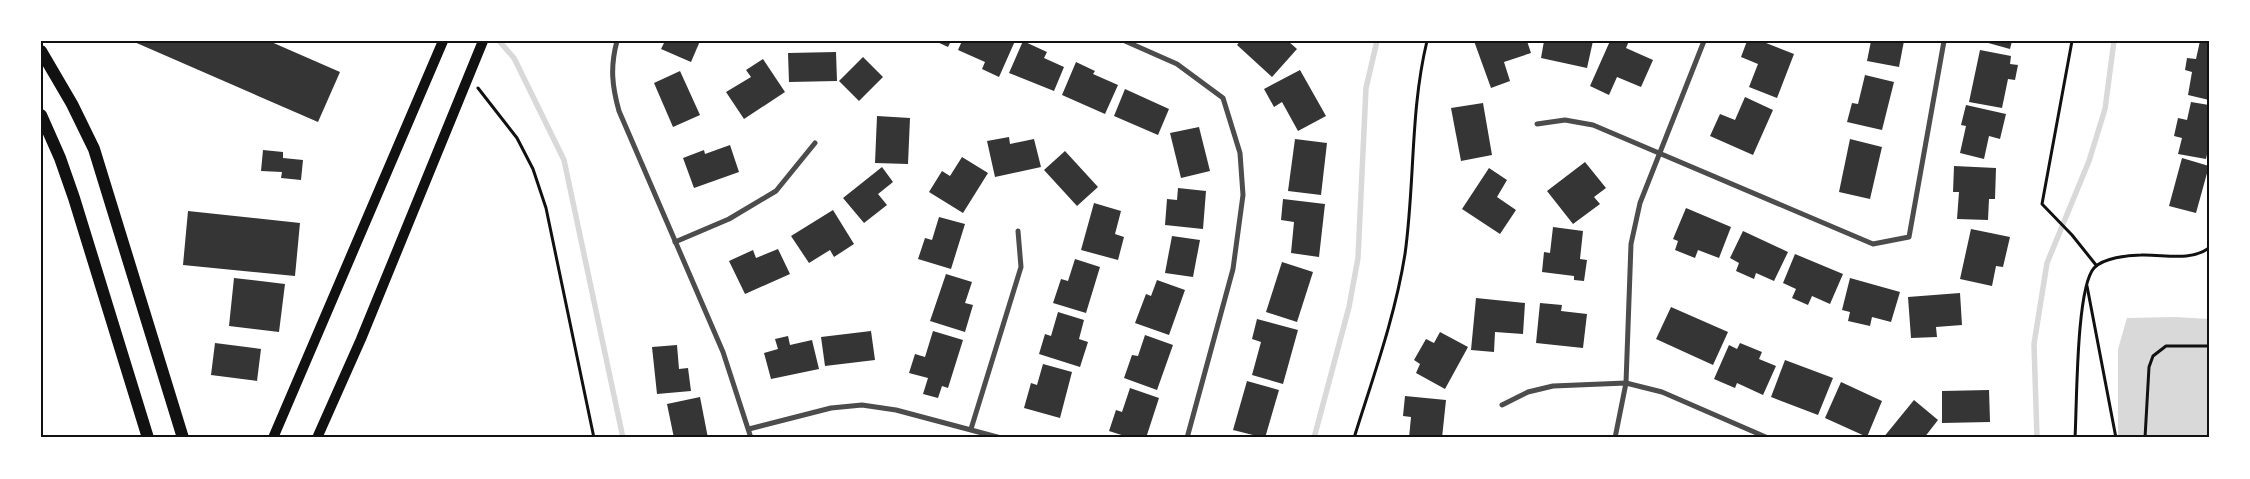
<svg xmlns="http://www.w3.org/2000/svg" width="2250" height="479" viewBox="0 0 2250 479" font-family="'IBM Plex Sans',sans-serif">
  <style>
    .water { fill: #d9d9d9 }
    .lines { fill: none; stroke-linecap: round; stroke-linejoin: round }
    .stream { stroke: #d9d9d9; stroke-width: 5.5 }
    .building { fill: #353535 }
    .path { stroke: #111; stroke-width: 3 }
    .minor { stroke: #4c4c4c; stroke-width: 5 }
    .secondary { stroke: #111; stroke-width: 10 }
    .primary { stroke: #111; stroke-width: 12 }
    .neatline { fill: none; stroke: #111; stroke-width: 2 }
  </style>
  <rect width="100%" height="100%" fill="#fff"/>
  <!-- water -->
  <path class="water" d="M2175 317 2209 319V438H2118V349L2127 318Z"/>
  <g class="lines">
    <!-- stream -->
    <g class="stream">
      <path d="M499 41 514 58 564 160 623 438"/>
      <path d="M1314 438 1349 307 1358 258 1366 88 1377 41"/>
      <path d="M2037 438 2034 344 2047 263 2089 161 2105 109 2114 41"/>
    </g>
  </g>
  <!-- building -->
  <g class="building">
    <path d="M132 41H269L340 72 318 122Z"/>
    <path d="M665 41H700L691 62 661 49Z"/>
    <path d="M935 41H951L948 47Z"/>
    <path d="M962 41H1015L999 77 982 69 985 62 958 50Z"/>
    <path d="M1023 41 1047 52 1044 58 1064 67 1054 91 1009 73Z"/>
    <path d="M1240 41H1288L1297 49 1272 77 1237 45Z"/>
    <path d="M1474 41H1527L1531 53 1504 62 1510 81 1491 88Z"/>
    <path d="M1544 41H1593L1587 68 1541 58Z"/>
    <path d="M1610 41H1629L1626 48 1653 60 1641 87 1617 77 1609 95 1590 86Z"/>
    <path d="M1747 41H1761L1794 54 1777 98 1749 87 1758 64 1741 57Z"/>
    <path d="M1871 41H1904L1899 67 1867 61Z"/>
    <path d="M1981 41H2012L2010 49Z"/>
    <path d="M2200 41 2209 43V100L2188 95 2192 72 2185 70 2187 58 2196 59Z"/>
    <path d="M1980 50 2011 56 2010 64 2018 65 2015 80 2008 79 2002 108 1969 102Z"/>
    <path d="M836 52 837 81 789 82 788 53Z"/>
    <path d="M863 57 883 77 859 101 839 81Z"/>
    <path d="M763 59 785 92 744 119 726 92 751 77 746 70Z"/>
    <path d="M1076 62 1095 71 1093 74 1118 85 1105 114 1062 95Z"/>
    <path d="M1300 70 1326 116 1298 131 1282 102 1274 107 1264 89Z"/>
    <path d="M680 71 700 115 673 127 654 83Z"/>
    <path d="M1865 75 1894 82 1882 130 1847 122 1852 103 1858 104Z"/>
    <path d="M1125 89 1169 109 1158 135 1114 116Z"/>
    <path d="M1745 97 1773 110 1753 155 1710 136 1720 114 1735 120Z"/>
    <path d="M2191 102 2209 105V145L2206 159 2178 154 2182 138 2174 136 2178 118 2187 120Z"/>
    <path d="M1483 103 1492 155 1461 161 1451 108Z"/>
    <path d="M1966 105 2006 114 2000 139 1989 136 1984 159 1960 153 1966 126 1961 125Z"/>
    <path d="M877 116 910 118 908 164 875 163Z"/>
    <path d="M1199 127 1210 171 1181 178 1170 133Z"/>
    <path d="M1009 137 1010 144 1034 139 1041 167 995 177 987 141Z"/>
    <path d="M1295 139 1327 143 1321 195 1288 191Z"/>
    <path d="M1850 139 1882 147 1870 199 1839 192Z"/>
    <path d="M730 145 739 172 694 188 683 158 704 150 705 154Z"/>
    <path d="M263 150 283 152V158L303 160 301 180 281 178 282 172 261 171Z"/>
    <path d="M1065 151 1098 187 1077 206 1044 170Z"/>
    <path d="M962 157 988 173 963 213 929 192 942 171 950 176Z"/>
    <path d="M2182 158 2209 166 2196 213 2169 206Z"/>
    <path d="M1585 162 1606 188 1594 197 1600 204 1573 224 1547 191Z"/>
    <path d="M1954 166 1996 168 1995 199H1989L1988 220 1957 219 1959 192H1953Z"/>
    <path d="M882 167 893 182 878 194 887 205 864 223 843 198Z"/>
    <path d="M1489 168 1507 180 1497 197 1516 210 1500 234 1462 209Z"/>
    <path d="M1178 188 1206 191 1203 229 1165 225 1167 199 1177 200Z"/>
    <path d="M1283 199 1325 204 1319 257 1291 253 1294 222 1281 220Z"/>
    <path d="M1094 203 1121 211 1115 234 1124 237 1118 260 1081 250Z"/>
    <path d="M1686 208 1731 227 1719 258 1698 250 1695 258 1675 250 1678 241 1673 239Z"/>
    <path d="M833 210 854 244 834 257 830 250 809 263 791 236Z"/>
    <path d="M188 211 300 223 295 276 183 265Z"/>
    <path d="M939 217 965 224 951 269 918 259 925 238 932 240Z"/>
    <path d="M1553 227 1583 231 1580 259 1587 260 1584 281 1574 280V276L1542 272 1544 252 1550 253Z"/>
    <path d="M1971 229 2010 237 2003 267 1996 266 1992 286 1960 279Z"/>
    <path d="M1743 231 1788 252 1774 281 1756 273 1754 279 1736 271 1739 263 1730 258Z"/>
    <path d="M1172 236 1200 240 1193 277 1165 273Z"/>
    <path d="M778 249 790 274 745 294 729 261 753 250 756 258Z"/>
    <path d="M1795 254 1843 274 1830 304 1812 296 1808 305 1792 298 1796 289 1783 283Z"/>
    <path d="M1075 259 1100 267 1086 313 1053 303 1061 279 1068 281Z"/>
    <path d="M1282 262 1313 272 1297 322 1266 312Z"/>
    <path d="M946 274 972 282 965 303 973 305 965 332 930 321Z"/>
    <path d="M234 278 285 284 279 332 229 326Z"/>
    <path d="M1850 278 1900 292 1891 322 1872 317 1870 326 1848 321 1850 312 1842 310Z"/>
    <path d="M1157 280 1185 290 1169 335 1135 323 1146 294 1151 296Z"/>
    <path d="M1960 293 1962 325 1936 327 1937 337 1911 338 1908 297Z"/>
    <path d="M1476 298 1525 303 1523 334 1495 332 1494 352 1471 350Z"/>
    <path d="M1540 303 1562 305 1561 311 1587 314 1583 348 1536 343Z"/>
    <path d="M1671 307 1728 332 1713 365 1656 339Z"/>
    <path d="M1058 312 1084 320 1079 339 1088 342 1080 367 1039 354 1045 334 1051 336Z"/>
    <path d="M1257 319 1298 330 1283 384 1252 375 1261 342 1252 339Z"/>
    <path d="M871 331 875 360 825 366 821 337Z"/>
    <path d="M933 331 963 340 948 388 942 386 938 398 923 394 928 378 909 373 915 354 925 357Z"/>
    <path d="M1440 332 1468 347 1445 389 1416 373 1420 364 1414 360 1426 339 1434 343Z"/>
    <path d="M1145 335 1173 345 1157 390 1124 378 1132 355 1138 356Z"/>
    <path d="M788 336 790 345 812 340 819 369 771 379 764 353 778 349 775 339Z"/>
    <path d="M215 343 261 349 257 381 211 375Z"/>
    <path d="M1740 343 1762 352 1759 359 1776 366 1763 395 1737 383 1735 388 1714 379 1729 345 1737 349Z"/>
    <path d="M677 345 679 369 688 368 691 391 657 394 652 347Z"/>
    <path d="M1785 360 1833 378 1818 415 1771 397Z"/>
    <path d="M1043 364 1072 372 1060 418 1024 408 1031 383 1037 385Z"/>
    <path d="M1247 381 1279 390 1265 438 1233 430Z"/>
    <path d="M1841 382 1882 401 1867 437 1825 418Z"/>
    <path d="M1130 388 1159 398 1146 438H1131L1109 431 1116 410 1122 412Z"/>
    <path d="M1989 390 1990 422 1942 423V391Z"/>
    <path d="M1405 396 1446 400 1442 438H1409L1411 417 1403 416Z"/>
    <path d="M700 397 708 438H674L667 404Z"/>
    <path d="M1914 400 1938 420 1924 438H1883Z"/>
  </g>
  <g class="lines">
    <!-- path -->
    <g class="path">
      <path d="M2072 41 2042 204 2072 235 2096 265"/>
      <path d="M478 88 517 138 533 169 546 208 594 438"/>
      <path d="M2087 286 2116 438"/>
      <path d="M1354 438C1373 377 1395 317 1405 254 1415 183 1410 111 1427 41"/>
      <path d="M2075 438C2077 405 2076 288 2094 268 2103 258 2128 255 2141 255 2163 254 2190 262 2209 248"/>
      <path d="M2145 438 2149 367 2153 356 2166 346H2209"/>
    </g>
    <!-- minor -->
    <g class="minor">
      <path d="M617 41C610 67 612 86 619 111L723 352 751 438"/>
      <path d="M1125 41 1177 64 1223 98 1240 153 1243 195 1233 269 1187 438"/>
      <path d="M1537 124 1565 120 1593 125 1873 244 1909 237 1944 41"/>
      <path d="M675 242 729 219 776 191 815 143"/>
      <path d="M1502 405 1528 392 1553 386 1626 383 1662 392 1768 438"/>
      <path d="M749 429 831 408 862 405 896 410 1001 438"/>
      <path d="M971 429 1021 267 1018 231"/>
      <path d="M1615 438 1626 383 1631 244 1640 203 1704 41"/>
    </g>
    <!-- secondary -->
    <g class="secondary">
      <path d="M273 438 443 41"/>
      <path d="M317 438 361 339 483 41"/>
    </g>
    <!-- primary -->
    <g class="primary">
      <path d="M41 51 72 104 94 149 183 438"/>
      <path d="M41 115 60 158 74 198 148 438"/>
    </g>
  </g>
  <!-- border -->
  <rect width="2250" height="479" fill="none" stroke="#ffffff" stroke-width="85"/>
  <rect x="42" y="42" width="2166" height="394" class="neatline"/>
</svg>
